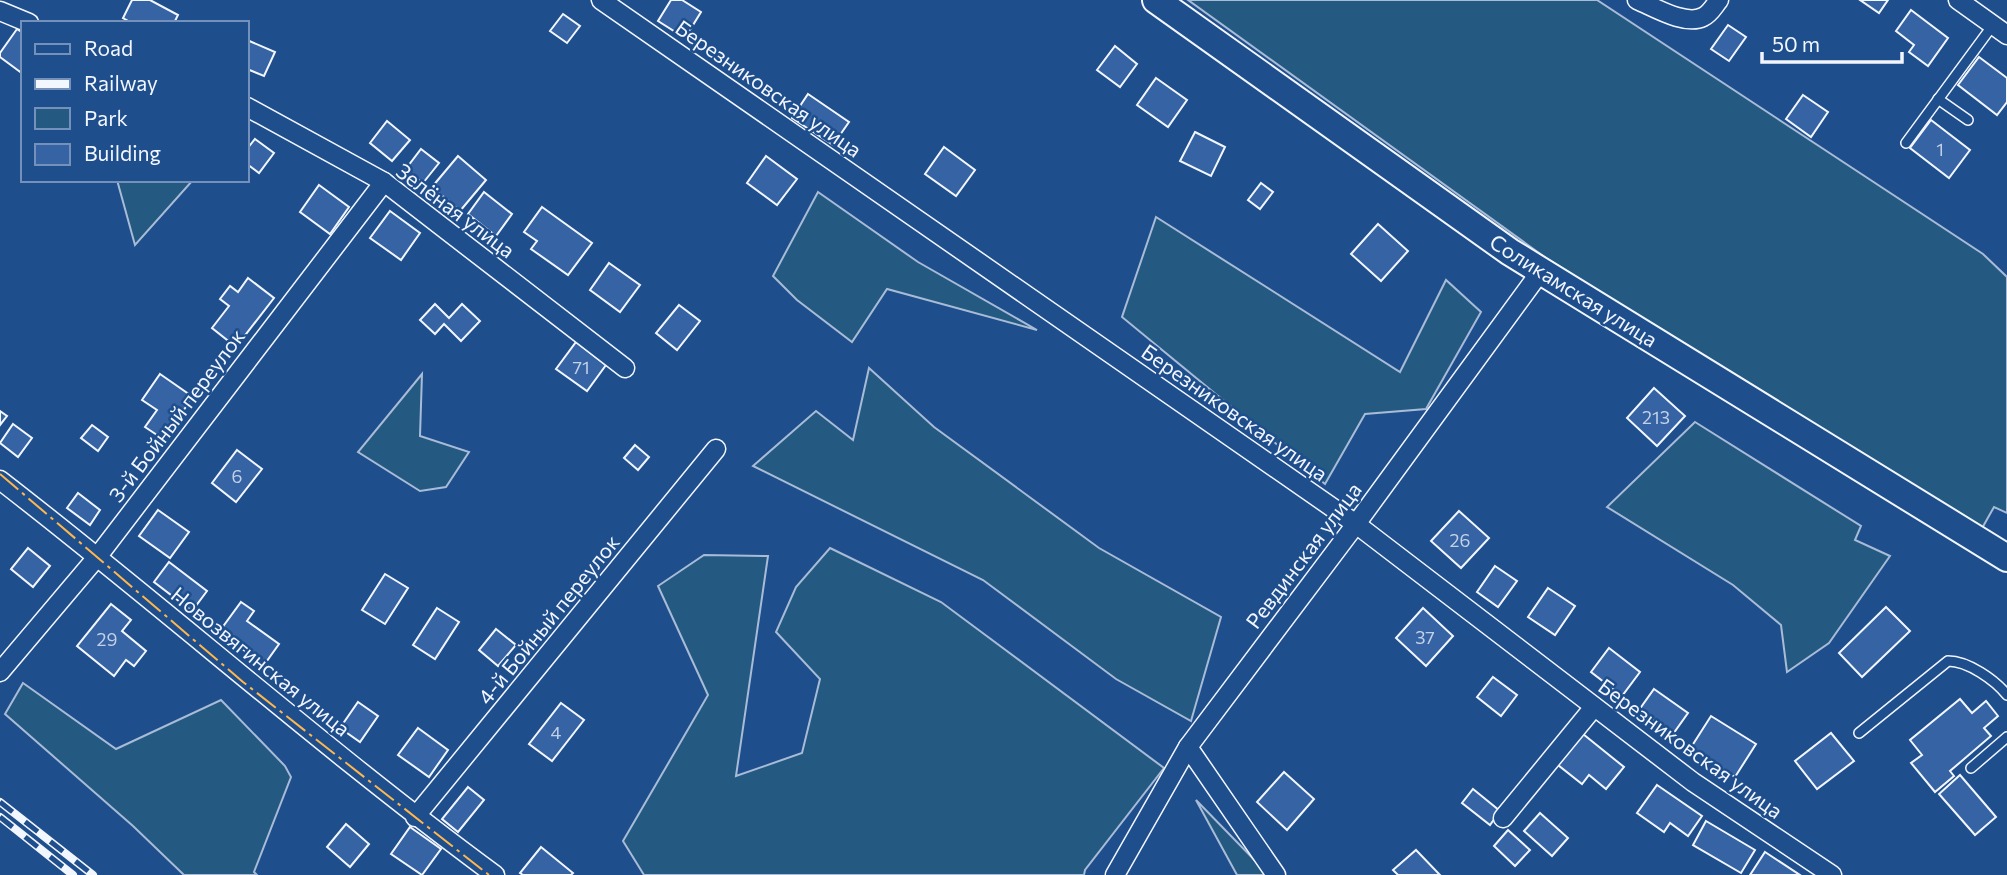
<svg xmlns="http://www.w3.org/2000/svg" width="2007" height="875" viewBox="0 0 2007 875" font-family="Commissioner,sans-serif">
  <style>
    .green { fill: #245a82; stroke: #a8bbd7; stroke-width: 2 }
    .building { fill: #3563a3; stroke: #f2f6ff; stroke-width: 2 }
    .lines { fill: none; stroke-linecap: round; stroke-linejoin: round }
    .lane-casing { stroke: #f2f6ff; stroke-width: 12 }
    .street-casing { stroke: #f2f6ff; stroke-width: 21 }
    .primary-casing { stroke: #f2f6ff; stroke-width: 30 }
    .lane { stroke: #1f4e8c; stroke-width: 9 }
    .street { stroke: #1f4e8c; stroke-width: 18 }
    .primary { stroke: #1f4e8c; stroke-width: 26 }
    .rail-casing { stroke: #f2f6ff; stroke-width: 8 }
    .rail { stroke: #1f4e8c; stroke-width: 5; stroke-dasharray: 16; stroke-linecap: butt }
    .power { stroke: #ffb74d; stroke-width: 2; stroke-dasharray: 24 5 3.5 5; stroke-linecap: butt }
    .labels { text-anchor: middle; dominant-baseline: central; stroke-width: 5; stroke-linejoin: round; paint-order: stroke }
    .number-label { font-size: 18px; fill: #c3d1e8 }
    .street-label { font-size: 21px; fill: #f2f6ff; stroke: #1f4e8c }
  </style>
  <rect width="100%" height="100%" fill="#1f4e8c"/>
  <!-- green -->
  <g class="green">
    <path d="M1188 0H1597L1983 254 2007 277V513L1994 507 1981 530 1546 258Z"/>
    <path d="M117 180H193L135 245Z"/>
    <path d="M818 192 918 262 1037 330 887 289 852 342 797 300 773 276Z"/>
    <path d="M1156 217 1400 372 1446 280 1481 312 1426 409 1365 414 1325 484 1122 317Z"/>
    <path d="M869 368 934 427 1099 548 1221 617 1191 721 1116 679 983 580 753 466 816 411 853 440Z"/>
    <path d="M422 374 420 436 469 452 446 487 420 491 358 452Z"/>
    <path d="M1695 422 1861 526 1855 540 1890 556 1829 643 1787 672 1781 625 1733 585 1607 507Z"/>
    <path d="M830 548 941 602 1164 768 1085 870 1084 875H644L623 841 708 695 658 586 704 555 768 556 736 776 802 753 820 679 776 632 796 587Z"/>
    <path d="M23 683 116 749 221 700 285 766 291 777 254 872 257 875H184L133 826 5 714Z"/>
    <path d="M1196 800 1269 875H1237Z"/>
  </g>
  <!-- building -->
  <g class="building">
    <path d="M132 0H150L178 15 174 23H132L123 18Z"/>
    <path d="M671 0H682L701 12 685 38 658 21Z"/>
    <path d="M1860 0H1888L1879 13Z"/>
    <path d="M1911 10 1948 38 1928 66 1909 52 1914 45 1896 31Z"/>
    <path d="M563 14 580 26 567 43 550 31Z"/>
    <path d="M1728 25 1746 37 1729 61 1711 49Z"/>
    <path d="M17 29 23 33V74L0 57V53Z"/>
    <path d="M247 40 275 52 264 76 247 69Z"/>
    <path d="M1115 46 1137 64 1120 87 1097 70Z"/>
    <path d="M1979 57 2007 78V102L1997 115 1958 85Z"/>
    <path d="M1156 78 1187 100 1168 127 1137 105Z"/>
    <path d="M808 94 849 122 833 145 792 118Z"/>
    <path d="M1803 95 1828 112 1811 137 1786 119Z"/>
    <path d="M1931 120 1970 150 1949 178 1910 148Z"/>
    <path d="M387 121 410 140 392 161 370 143Z"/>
    <path d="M1195 132 1225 147 1211 176 1180 161Z"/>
    <path d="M255 139 274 153 259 173 247 164V149Z"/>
    <path d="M944 147 975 170 956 196 925 174Z"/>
    <path d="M421 149 439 163 423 183 405 170Z"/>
    <path d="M458 156 486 180 460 211 432 187Z"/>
    <path d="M766 156 797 179 777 205 747 183Z"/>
    <path d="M1261 183 1273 192 1260 209 1248 200Z"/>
    <path d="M319 185 349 207 330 234 300 212Z"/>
    <path d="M484 192 512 214 496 236 468 214Z"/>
    <path d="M542 207 592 243 568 275 531 249 537 241 524 232Z"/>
    <path d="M390 211 420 233 401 260 370 238Z"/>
    <path d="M1378 224 1408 251 1381 281 1351 254Z"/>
    <path d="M609 263 640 285 620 312 590 290Z"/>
    <path d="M248 278 274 298 236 347 212 328 229 306 220 299 230 286 238 292Z"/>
    <path d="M435 304 449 318 462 304 480 321 461 341 444 324 435 334 420 320Z"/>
    <path d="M679 305 700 321 677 350 656 333Z"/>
    <path d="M576 342 606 365 587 391 556 369Z"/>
    <path d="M160 374 193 397 163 439 145 427 157 410 142 400Z"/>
    <path d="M1654 388 1685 416 1657 446 1627 418Z"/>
    <path d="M0 411 7 416 0 425Z"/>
    <path d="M13 424 32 438 18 457 0 443Z"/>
    <path d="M92 425 108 437 98 451 81 438Z"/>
    <path d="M635 445 649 457 638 470 624 458Z"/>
    <path d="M237 450 262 469 236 502 212 483Z"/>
    <path d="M78 493 100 510 90 525 67 508Z"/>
    <path d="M158 510 189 532 170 558 139 536Z"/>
    <path d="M1459 511 1489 538 1461 568 1431 541Z"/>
    <path d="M28 548 50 566 33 587 11 569Z"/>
    <path d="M169 562 207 591 192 611 154 582Z"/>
    <path d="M1495 566 1517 581 1498 607 1477 592Z"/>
    <path d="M385 574 408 588 385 624 362 610Z"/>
    <path d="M1548 588 1575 606 1555 635 1528 617Z"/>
    <path d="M241 602 254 611 247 621 279 644 264 665 219 632Z"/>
    <path d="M111 604 131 620 122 631 146 651 134 666 126 660 114 676 77 646Z"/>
    <path d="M1886 607 1910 631 1862 677 1839 653Z"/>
    <path d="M437 608 459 622 435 659 413 645Z"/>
    <path d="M1423 608 1453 636 1426 666 1396 638Z"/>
    <path d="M496 629 516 645 498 666 479 650Z"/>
    <path d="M1609 648 1640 672 1622 696 1591 672Z"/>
    <path d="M1493 677 1517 695 1501 716 1477 697Z"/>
    <path d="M1654 689 1688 713 1673 734 1639 710Z"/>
    <path d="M1960 699 1972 713 1986 701 1998 716 1984 728 1991 736 1950 771 1954 776 1935 792 1911 763 1922 755 1910 740Z"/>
    <path d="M358 702 378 716 360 742 340 728Z"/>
    <path d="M561 703 584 720 552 761 529 744Z"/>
    <path d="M1711 716 1756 744 1735 777 1690 749Z"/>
    <path d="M418 728 448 750 429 777 398 755Z"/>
    <path d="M1831 733 1854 761 1817 789 1795 761Z"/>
    <path d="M1583 734 1624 767 1606 789 1589 775 1582 784 1558 765Z"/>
    <path d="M1284 772 1314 799 1287 830 1257 802Z"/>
    <path d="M1960 775 1996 817 1975 835 1939 794Z"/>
    <path d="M1657 785 1702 816 1688 836 1670 823 1664 832 1637 813Z"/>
    <path d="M468 787 484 800 458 832 442 819Z"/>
    <path d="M1473 789 1500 811 1490 825 1462 803Z"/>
    <path d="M1540 813 1568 838 1552 856 1524 831Z"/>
    <path d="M1706 821 1755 850 1741 873 1693 845Z"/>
    <path d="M346 824 369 844 350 867 327 847Z"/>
    <path d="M410 827 441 849 422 875 391 854Z"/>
    <path d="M1508 830 1530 850 1515 866 1494 846Z"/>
    <path d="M541 847 573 873 571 875H523L520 873Z"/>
    <path d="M1416 850 1440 875H1398L1393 870Z"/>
    <path d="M1765 852 1800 875H1750Z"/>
  </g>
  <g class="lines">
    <!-- lane casing -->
    <g class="lane-casing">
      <g id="lane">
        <path d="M1938 99 1968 120"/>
        <path d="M1906 143 1993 25"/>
        <path d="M1859 733 1948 661C1968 661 1995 680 2007 695"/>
        <path d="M1971 768 2007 737"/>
      </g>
    </g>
    <!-- street casing -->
    <g class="street-casing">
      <g id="street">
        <path d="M601 0 1356 524 1693 782 1832 875"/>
        <path d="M1637 0C1654 7 1685 26 1703 17 1710 14 1714 6 1719 0"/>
        <path d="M1958 0 2007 35"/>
        <path d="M0 11 29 23"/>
        <path d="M247 107 384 182 625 368"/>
        <path d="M0 480C167 609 325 750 495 875"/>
        <path d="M0 672 98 556 384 182"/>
        <path d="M1188 747 1276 875"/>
        <path d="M415 817 716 449"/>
        <path d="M1503 818 1594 707"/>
        <path d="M1115 875 1188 747 1356 524 1541 271"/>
      </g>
    </g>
    <!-- primary casing -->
    <g class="primary-casing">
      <path id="primary" d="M1156 0 1510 252 2007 558"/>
    </g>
    <!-- lane -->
    <use href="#lane" class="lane"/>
    <!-- street -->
    <use href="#street" class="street"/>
    <!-- primary -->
    <use href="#primary" class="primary"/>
    <!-- rail casing -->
    <g class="rail-casing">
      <g id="rail">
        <path d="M0 802 93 875"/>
        <path d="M0 817 73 875"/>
      </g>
    </g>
    <!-- rail -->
    <use href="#rail" class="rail"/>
    <!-- power -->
    <path class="power" d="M0 474 243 682 489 875"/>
  </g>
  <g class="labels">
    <!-- number labels -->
    <g class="number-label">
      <text x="1940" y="149">1</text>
      <text x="581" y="367">71</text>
      <text x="1656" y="417">213</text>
      <text x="237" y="476">6</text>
      <text x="1460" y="540">26</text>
      <text x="1425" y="637">37</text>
      <text x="107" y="639">29</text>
      <text x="556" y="732">4</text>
    </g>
    <!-- street labels -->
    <g class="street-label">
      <text transform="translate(769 88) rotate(35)">Березниковская улица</text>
      <text transform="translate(456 210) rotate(37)">Зелёная улица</text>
      <text transform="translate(1574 290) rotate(32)">Соликамская улица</text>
      <text transform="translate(1235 412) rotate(35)">Березниковская улица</text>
      <text transform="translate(176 415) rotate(-53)">3-й Бойный переулок</text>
      <text transform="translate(1303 555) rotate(-53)">Ревдинская улица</text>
      <text transform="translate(548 619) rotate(-51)">4-й Бойный переулок</text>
      <text transform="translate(261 661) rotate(39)">Новозвягинская улица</text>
      <text transform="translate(1691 748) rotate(36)">Березниковская улица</text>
    </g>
  </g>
  <!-- legend -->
  <rect x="21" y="21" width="228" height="161" fill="#1f4e8c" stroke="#7391ba" stroke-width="2"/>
  <rect x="35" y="44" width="35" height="10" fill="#1f4e8c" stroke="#7391ba" stroke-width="2"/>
  <text x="84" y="56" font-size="21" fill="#f2f6ff">Road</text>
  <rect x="35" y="79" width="35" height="10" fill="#f2f6ff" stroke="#7391ba" stroke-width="2"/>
  <text x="84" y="91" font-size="21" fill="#f2f6ff">Railway</text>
  <rect x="35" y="108" width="35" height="21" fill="#245a82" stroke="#7391ba" stroke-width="2"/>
  <text x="84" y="126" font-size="21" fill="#f2f6ff">Park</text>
  <rect x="35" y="144" width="35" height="21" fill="#3563a3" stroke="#7391ba" stroke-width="2"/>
  <text x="84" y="161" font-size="21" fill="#f2f6ff">Building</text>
  <!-- scale -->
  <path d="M1762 52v10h140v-10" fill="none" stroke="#f2f6ff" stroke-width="3.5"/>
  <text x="1772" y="52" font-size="21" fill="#f2f6ff" stroke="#1f4e8c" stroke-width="5" paint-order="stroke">50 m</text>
</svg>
